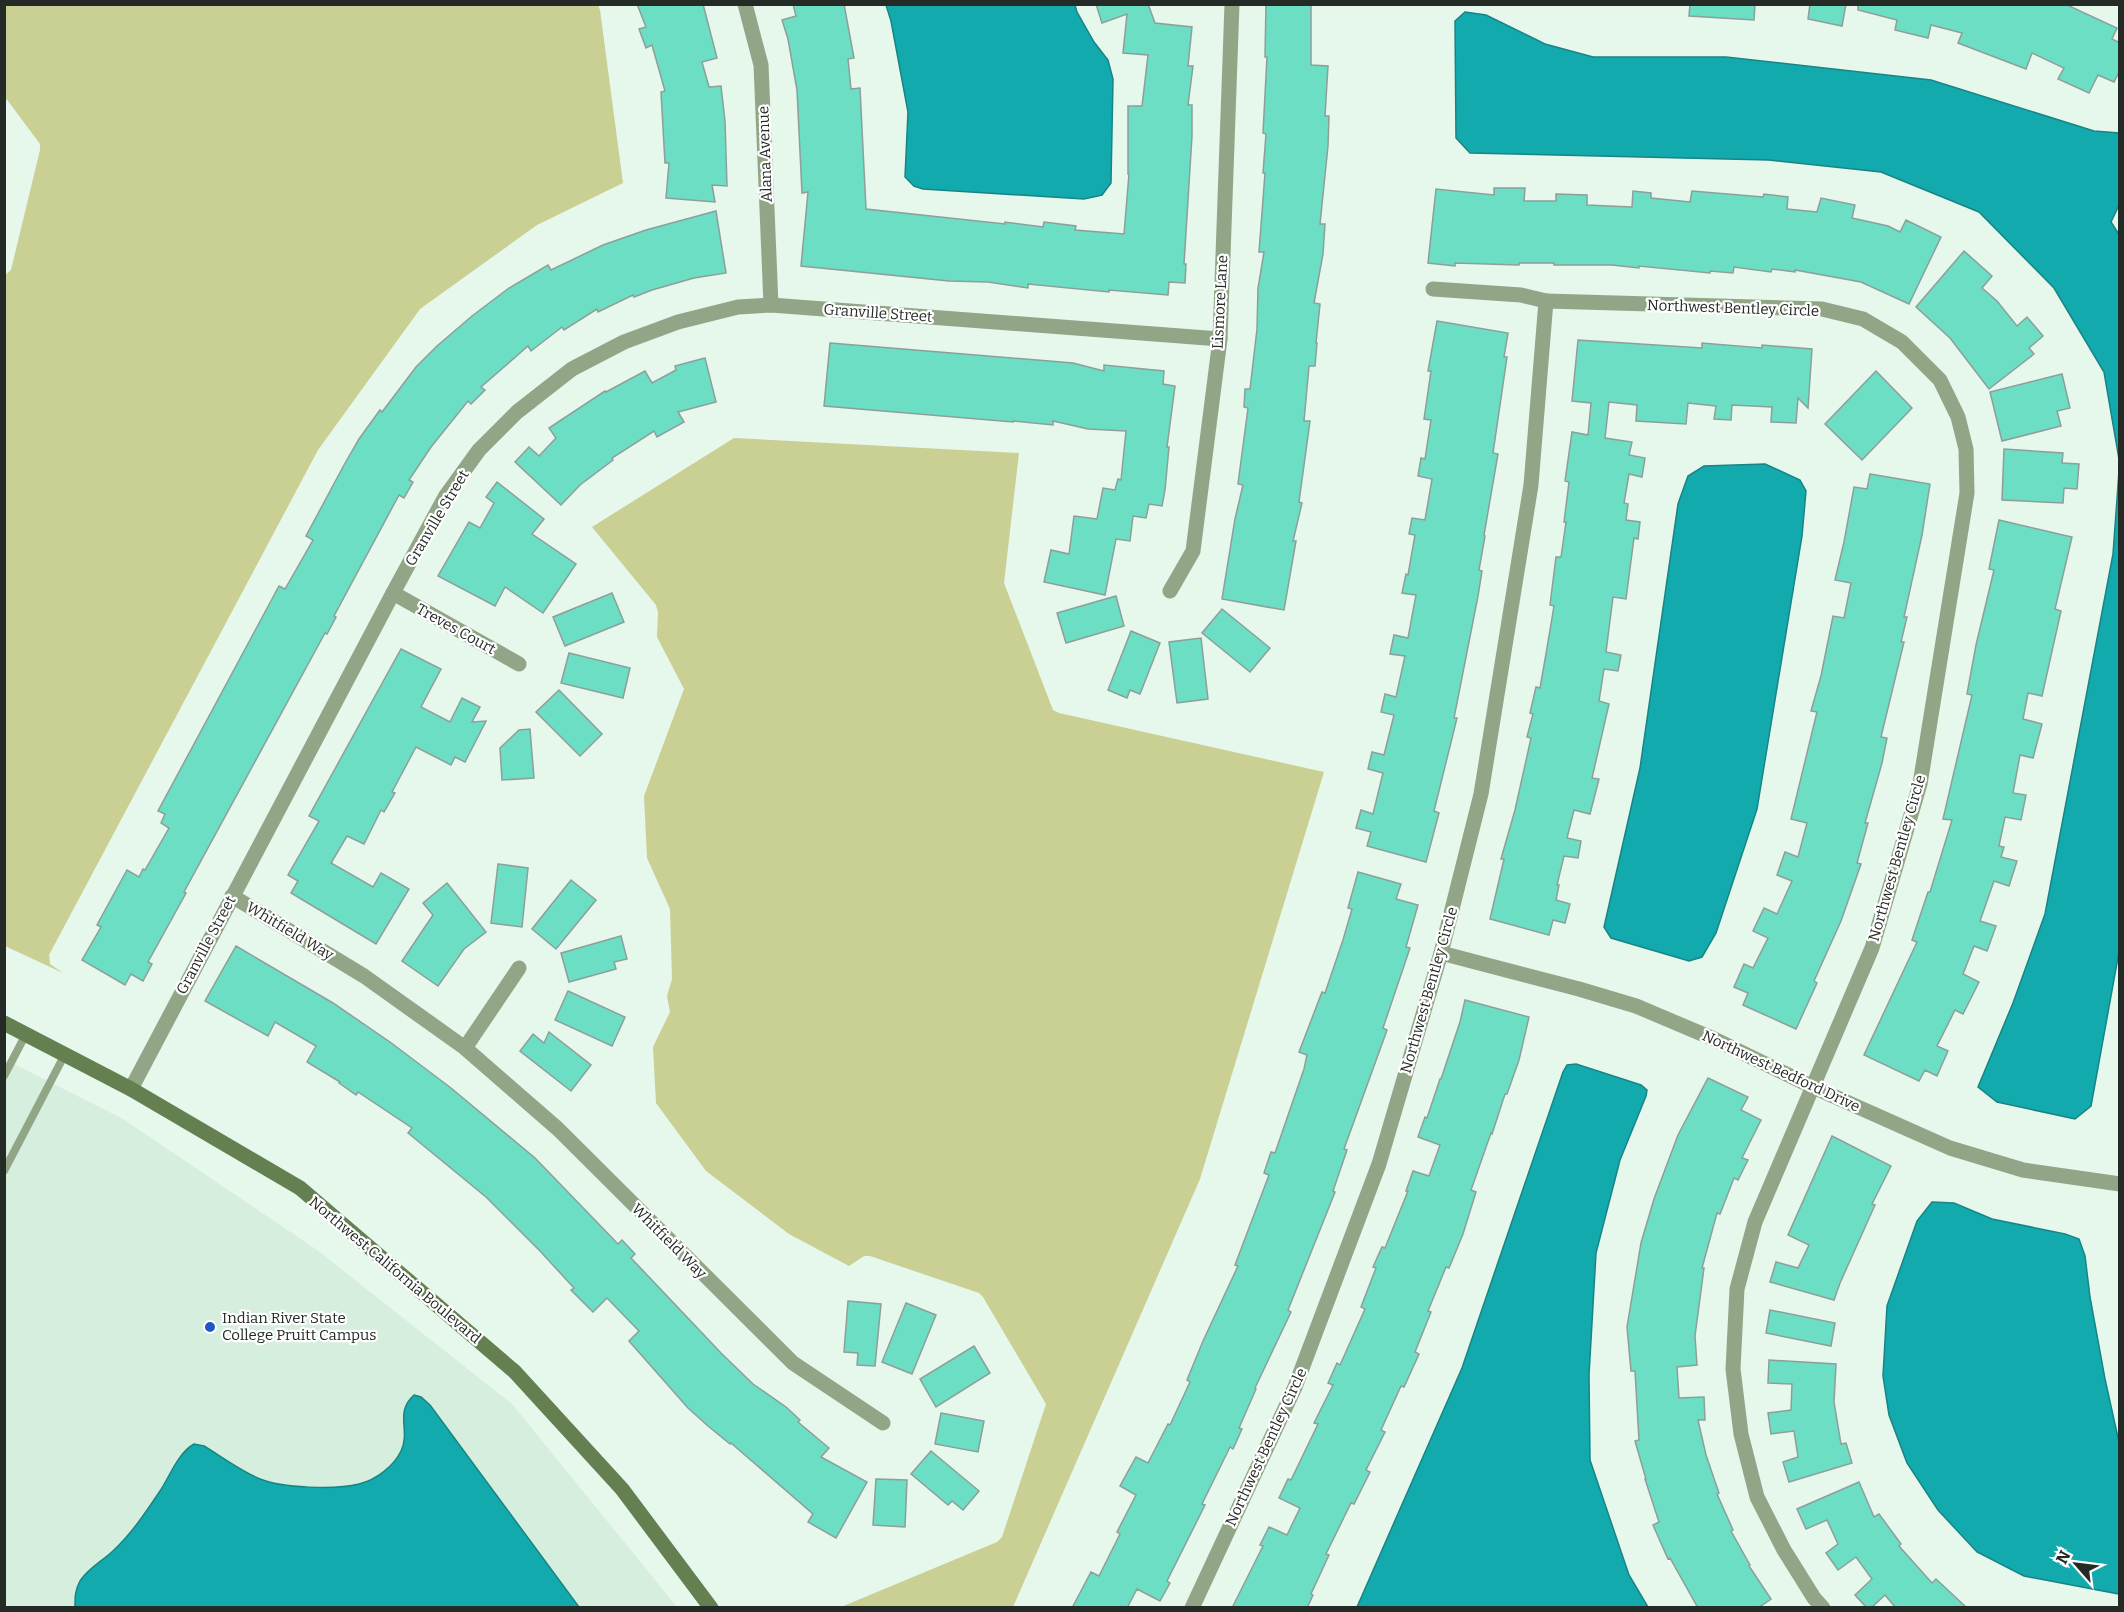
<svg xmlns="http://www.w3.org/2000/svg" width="2124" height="1612" viewBox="0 0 2124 1612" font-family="Bitter,serif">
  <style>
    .built { fill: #d6eedd }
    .green { fill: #cacf94 }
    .water { fill: #13aaae; stroke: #188485; stroke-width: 1.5 }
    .building { fill: #6cdec4; stroke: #8c9f9a; stroke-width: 1.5 }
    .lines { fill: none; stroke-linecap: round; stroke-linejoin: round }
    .lane { stroke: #92a586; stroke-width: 8 }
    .street { stroke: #92a586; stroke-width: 15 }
    .secondary { stroke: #648051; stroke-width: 15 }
    .poi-dot { fill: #1f57c4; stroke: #fff; stroke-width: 2 }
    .labels { text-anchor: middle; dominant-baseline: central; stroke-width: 4.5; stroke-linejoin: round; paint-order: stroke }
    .street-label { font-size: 15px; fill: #242a26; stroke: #fff }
    .poi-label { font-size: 15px; fill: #242a26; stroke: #fff; text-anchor: start }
  </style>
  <rect width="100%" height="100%" fill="#e6f7eb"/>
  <!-- built -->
  <path class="built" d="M4 1059 123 1119 317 1250 512 1404 677 1607H5Z"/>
  <!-- green -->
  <g class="green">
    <path d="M5 4 598 5 600 10 623 183 537 225 420 309 318 450 49 955 50 964 63 973 5 946 4 276 11 270 40 150V144L5 97Z"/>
    <path d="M734 438 1019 453 1004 583 1053 710 1059 713 1324 772 1200 1179 1013 1607H841L997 1542 1002 1537 1046 1404 983 1297 979 1293 870 1256H864L849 1266 789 1234 706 1171 656 1103 653 1047 670 1012 667 996 672 979 670 909 647 858 644 796 684 689 657 637 658 612 656 605 592 527Z"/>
  </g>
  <!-- water -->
  <g class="water">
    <path d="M886 5H1075L1077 12 1094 42 1108 60 1113 79 1111 183 1102 195 1084 199 923 189 914 186 905 177 908 112 891 21Z"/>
    <path d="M1465 12 1486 15 1545 44 1593 57H1726L1931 80 2094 131 2119 133V205L2111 222 2120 236 2119 459 2104 372 2054 288 1979 212 1881 172 1769 160 1470 153 1456 138 1455 21Z"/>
    <path d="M1765 464 1800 480 1806 491 1802 536 1757 809 1716 933 1702 957 1689 961 1611 938 1604 927 1640 768 1678 504 1688 476 1704 466Z"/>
    <path d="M2119 471V952L2091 1106 2075 1119 1997 1102 1978 1087 2013 1003 2045 914 2113 554Z"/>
    <path d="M1576 1064 1641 1085 1647 1090 1646 1096 1620 1160 1596 1253 1589 1375 1590 1460 1629 1575 1648 1607H1357L1462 1368 1563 1072 1567 1065Z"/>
    <path d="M1932 1202 1954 1203 1992 1219 2065 1234 2079 1239 2085 1256 2090 1297 2105 1379 2119 1442V1594L2024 1576 1977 1552 1938 1510 1907 1463 1889 1415 1883 1376 1887 1306 1917 1221Z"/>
    <path d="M414 1395 421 1397 430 1405 579 1607H75C75 1597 75 1590 80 1581 89 1567 103 1561 114 1550 132 1533 146 1512 160 1491 170 1476 178 1453 194 1444L204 1446C222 1457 241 1471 260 1479 282 1488 335 1490 359 1484 376 1480 394 1466 401 1451 411 1430 394 1413 414 1395Z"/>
  </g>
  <!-- building -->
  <g class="building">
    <path d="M637 4H703L717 58 702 62 709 87 721 86 725 121 727 186 712 185 715 202 666 198 669 163H665L661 92 665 91 652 45 646 48 639 29 646 27Z"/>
    <path d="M793 4H844L854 58 848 59 851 89 860 88 866 209 1005 224V222L1043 227 1044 222 1076 226 1075 230 1124 234 1129 174H1128V106H1142L1148 55 1123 53 1127 14 1102 23 1096 4H1148L1155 23 1192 27 1188 66H1193L1188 105H1192V136L1184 264H1186L1185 283 1169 282 1168 295 1109 290V292L1028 284V288L988 282 949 281 801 266 808 192 802 193 797 90 788 39 782 20 796 16Z"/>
    <path d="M1266 4H1311V65L1328 66 1325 116H1329L1328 146 1320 224H1325L1323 254 1314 303 1320 304 1316 343H1317L1315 366H1309L1304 421H1310L1299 502 1302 503 1293 541H1296L1284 610 1222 599 1235 519 1243 485 1238 484 1248 408 1244 407 1245 389H1250L1257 329 1258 288 1264 252H1259L1265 173H1263L1266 134 1263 133 1267 57H1265Z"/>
    <path d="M1690 4H1755L1754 20 1689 16Z"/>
    <path d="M1810 4H1846L1842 26 1808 19Z"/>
    <path d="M1858 4H2065L2117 28 2112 39 2120 43V70L2114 82 2098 75 2089 93 2058 79 2064 68 2032 53 2026 69 1958 43 1962 33 1931 25 1928 38 1895 30 1897 20 1858 10Z"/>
    <path d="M1494 188H1525L1524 201H1556V194L1587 195V205L1632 207 1633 191 1651 193V198L1690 202 1692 191 1763 197 1764 194 1788 197 1787 209 1817 212 1821 198 1855 205 1852 218 1888 226 1900 232 1906 220 1941 237 1909 304 1861 282 1795 270V272L1772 269 1771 272 1734 267 1733 273 1710 271V273L1639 266V268L1612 265H1554V263H1519V265L1455 263V266L1428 263 1436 189 1494 195Z"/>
    <path d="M716 211 726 273 694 278 652 290 634 297 633 295 598 312 597 309 564 330 562 327 531 351 528 346 481 387 485 390 471 404 468 401 431 447 409 480 413 482 404 498 399 495 334 616 336 617 327 634 325 633 184 892 186 893 148 962 152 964 143 981 131 974 125 985 82 960 101 927 97 925 127 870 139 877 143 869 145 870 169 828 161 823 165 814 158 811 279 586 285 589 313 540 306 536 344 465 359 439 380 410 382 412 416 367 437 346 472 316 509 288 548 265 551 270 603 245 646 230Z"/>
    <path d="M1964 251 1992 276 1982 288 1997 301 2017 326 2027 317 2043 336 2029 348 2034 354 1989 389 1950 338 1916 307Z"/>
    <path d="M1437 321 1508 333 1504 357H1507L1493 453 1498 454 1484 535 1485 536 1479 570 1482 571 1478 596 1454 718H1457L1434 811 1439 813 1426 862 1367 846 1371 832 1356 828 1361 810 1373 814 1383 773 1368 769 1372 752 1384 755 1394 715 1381 712 1385 694 1396 697 1405 656 1390 654 1394 635 1408 638 1416 595 1402 593 1406 574 1408 575 1415 535 1409 534 1412 518 1425 520 1432 479 1418 476 1421 458 1425 459 1431 420 1424 419 1431 371H1428Z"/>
    <path d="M1578 340 1702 348V343L1762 348V345L1812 349 1808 408 1798 398 1796 423 1771 422 1772 407 1732 405 1731 420 1714 419 1716 406 1688 403 1686 424 1636 421 1637 405 1609 402 1605 438 1632 442 1629 455 1645 458 1642 477 1629 474 1624 503 1628 504 1626 520 1640 522 1638 539 1634 538 1626 599 1613 597 1606 652 1621 655 1618 671 1604 669 1599 701 1609 704 1592 778 1599 779 1590 814 1574 810 1567 838 1581 841 1578 858 1564 856 1557 885H1559L1556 900 1570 904 1565 923 1553 920 1549 935 1490 919 1504 859H1501L1515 810 1531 738 1527 737 1533 714 1530 713 1536 687 1540 688 1546 654 1554 606 1550 605 1556 557H1561L1566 522H1564L1569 482 1565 481 1572 432 1588 435 1591 403 1572 401Z"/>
    <path d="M830 343 1073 363 1104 371V365L1164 371 1163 384 1175 386 1167 447H1169L1165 490 1162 506 1149 504 1146 518 1133 516 1130 541 1116 539 1105 595 1044 582 1051 550 1069 554 1074 516 1097 519 1103 488 1115 490 1118 479 1121 480 1126 431 1088 429 1053 421V425L1013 421V422L824 406Z"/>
    <path d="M705 358 716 402 678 412 684 422 657 437 654 431 612 458 613 460 580 485 561 505 515 462 529 447 539 456 556 438 549 428 605 391 606 392 645 371 652 383 676 370 675 366Z"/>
    <path d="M1876 371 1912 408 1862 460 1825 424Z"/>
    <path d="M2062 374 2070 408 2057 411 2061 426 2002 441 1990 392Z"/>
    <path d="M2004 449 2063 453 2062 463 2079 464 2077 489 2064 488 2063 503 2002 500Z"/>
    <path d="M1870 474 1930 484 1922 535 1904 617H1907L1901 642H1904L1881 737 1887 738 1882 763 1865 823H1868L1857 863 1861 864 1841 921 1814 981 1817 983 1796 1029 1743 1005 1748 993 1734 987 1744 964 1753 968 1768 938 1753 931 1764 908 1777 914 1792 881 1777 875 1785 852 1798 857 1807 823 1791 819 1817 712 1811 711 1821 676 1833 616 1844 618 1851 583 1835 580 1844 542 1854 487 1867 489Z"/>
    <path d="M497 482 544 519 532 534 576 564 543 613 505 587 495 606 438 576 469 522 480 528 494 503 486 497Z"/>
    <path d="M1999 520 2072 537 2055 609 2061 611 2042 696 2028 693 2023 719 2042 724 2033 758 2020 755 2013 793 2026 795 2021 820 2005 817 1999 846 2004 847 2001 857 2017 861 2009 886 1994 881 1980 921 1996 926 1987 951 1974 946 1963 974 1979 982 1963 1014 1955 1010 1937 1046 1948 1051 1937 1076 1925 1070 1919 1081 1864 1055 1917 942 1912 940 1928 892H1930L1952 820 1943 819 1972 695 1967 694 1976 645 1994 570 1989 569Z"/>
    <path d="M612 593 624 622 565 646 553 617Z"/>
    <path d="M1116 596 1124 626 1066 643 1057 613Z"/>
    <path d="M1222 609 1270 648 1250 672 1202 633Z"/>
    <path d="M1131 631 1160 643 1140 694 1130 690 1127 698 1108 690Z"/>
    <path d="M1201 638 1208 699 1177 703 1169 642Z"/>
    <path d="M401 649 441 669 421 707 450 722 462 698 480 707 472 722 486 721 465 762 455 757 451 765 416 747 392 792 395 793 384 812 381 810 364 844 347 836 331 863 373 887 381 873 409 889 376 944 291 893 298 881 288 875 319 821 309 816Z"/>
    <path d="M569 653 630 668 623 698 561 683Z"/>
    <path d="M559 690 602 734 580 756 536 712Z"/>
    <path d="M530 729 534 778 502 780 500 748 519 730Z"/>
    <path d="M498 864 528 868 522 927 491 923Z"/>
    <path d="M1358 872 1401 884 1396 899 1418 905 1406 947 1410 948 1383 1028 1387 1030 1344 1149 1347 1150 1333 1191 1335 1192 1288 1310 1291 1312 1255 1388 1256 1389 1239 1428 1242 1429 1233 1449 1230 1447 1202 1504 1205 1505 1167 1581 1170 1583 1160 1601 1137 1589 1127 1608H1072L1091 1572 1099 1576 1120 1534 1117 1532 1136 1495 1120 1486 1136 1457 1148 1463 1168 1424 1170 1425 1190 1382 1187 1380 1203 1341 1238 1266 1235 1265 1269 1175 1264 1173 1271 1152 1275 1153 1304 1069 1307 1055 1299 1052 1322 992 1325 993 1343 940 1352 909 1348 908Z"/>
    <path d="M571 880 596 900 556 949 532 929Z"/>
    <path d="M447 883 486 932 464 949 438 986 402 961 433 915 423 903Z"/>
    <path d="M621 936 627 959 614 962 616 969 569 982 561 953Z"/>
    <path d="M236 946 333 1003 390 1042 451 1088 535 1158 618 1244 622 1240 635 1254 631 1258 721 1353 753 1384 786 1407 800 1420 798 1422 829 1448 821 1457 867 1482 836 1538 808 1522 813 1514 731 1443 730 1444 708 1426 688 1408 629 1341 639 1331 607 1298 593 1312 571 1290 574 1288 540 1251 486 1197 408 1133 412 1128 358 1092 356 1095 339 1083 340 1082 307 1062 316 1046 275 1022 268 1036 205 1001Z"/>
    <path d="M568 991 625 1017 612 1046 555 1020Z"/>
    <path d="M1465 1000 1529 1017 1519 1060 1507 1094H1505L1492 1134 1491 1133 1471 1190 1476 1192 1463 1234 1449 1268 1446 1267 1428 1311 1431 1312 1415 1352 1419 1354 1404 1387 1401 1386 1381 1430 1385 1432 1366 1470 1370 1472 1354 1504 1351 1503 1326 1554 1329 1555 1311 1594 1313 1595 1307 1608H1232L1263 1546 1260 1545 1269 1527 1287 1535 1300 1508 1279 1498 1288 1479 1291 1480 1318 1424 1314 1423 1333 1385 1328 1383 1337 1363 1340 1365 1365 1309 1361 1307 1376 1268 1373 1267 1382 1247 1385 1248 1408 1191H1406L1413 1171 1429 1176 1440 1145 1418 1137 1425 1117 1427 1118 1440 1079H1441L1460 1022Z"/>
    <path d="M549 1032 591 1065 571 1091 520 1051 533 1034 544 1043Z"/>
    <path d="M1708 1078 1748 1097 1741 1110 1761 1120 1742 1158 1748 1160 1738 1180 1734 1178 1720 1214 1717 1213 1702 1268H1704L1695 1336 1697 1365 1677 1367 1679 1398 1704 1397 1705 1420H1698L1706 1455 1719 1493 1717 1494 1733 1530 1731 1531 1750 1565 1749 1566 1771 1599 1758 1608H1698L1670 1558 1668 1559 1653 1525 1659 1522 1645 1479H1646L1635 1441 1639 1440 1635 1371H1631L1627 1327 1641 1243 1654 1199 1678 1135Z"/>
    <path d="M1832 1136 1891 1166 1872 1204 1875 1205 1840 1283 1834 1300 1770 1282 1776 1262 1798 1268 1809 1245 1788 1235Z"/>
    <path d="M848 1301 881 1304 875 1366 857 1365 858 1353 844 1352Z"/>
    <path d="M906 1303 936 1315 912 1374 882 1362Z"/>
    <path d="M1770 1310 1835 1323 1831 1346 1766 1333Z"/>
    <path d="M974 1346 990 1373 936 1407 920 1379Z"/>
    <path d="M1769 1360 1836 1364 1834 1402 1841 1444 1846 1443 1852 1463 1789 1482 1783 1462 1798 1457 1794 1431 1771 1434 1768 1413 1791 1410 1792 1384 1768 1383Z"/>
    <path d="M941 1413 984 1421 978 1452 935 1444Z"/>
    <path d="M931 1451 979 1491 963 1510 952 1501 948 1505 911 1474Z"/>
    <path d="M876 1479 907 1480 905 1527 873 1525Z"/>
    <path d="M1859 1482 1874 1517 1879 1514 1901 1544 1899 1546 1932 1583 1936 1579 1967 1608H1896L1885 1595 1871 1608H1867L1855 1595 1872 1579 1856 1557 1838 1570 1826 1553 1838 1544 1827 1520 1806 1529 1797 1509Z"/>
  </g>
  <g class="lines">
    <!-- lane -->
    <g class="lane">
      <path d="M4 1076 26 1034"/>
      <path d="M4 1171 65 1054"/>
    </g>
    <!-- street -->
    <g class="street">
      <path d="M745 4 761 65 771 305"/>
      <path d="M1433 289 1521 295 1546 301"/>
      <path d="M1170 591 1193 551 1220 339 1232 4"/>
      <path d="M393 593 519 664"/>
      <path d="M232 896 364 976 465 1048 558 1129 793 1363 883 1423"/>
      <path d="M1441 953 1579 989 1636 1006 1714 1039 1813 1087 1950 1148 2023 1170 2120 1184"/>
      <path d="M465 1048 519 968"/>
      <path d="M131 1089 393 593 445 497 479 450 517 412 572 369 624 342 678 322 738 307 771 305 1220 339"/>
      <path d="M1192 1608 1295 1387 1379 1164 1441 953 1481 794 1531 485 1546 301 1822 309 1863 319 1902 342 1940 380 1958 417 1966 449 1967 493 1920 784 1872 948 1755 1222 1737 1289 1733 1369 1741 1434 1757 1497 1784 1550 1814 1598 1823 1608"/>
    </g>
    <!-- secondary -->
    <path class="secondary" d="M4 1023 131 1089 300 1188 515 1372 622 1489 711 1608"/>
  </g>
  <!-- markers -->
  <circle class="poi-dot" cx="210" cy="1327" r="6"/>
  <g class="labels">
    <!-- street labels -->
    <g class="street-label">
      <text transform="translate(765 154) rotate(-92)">Alana Avenue</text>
      <text transform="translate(1220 302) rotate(-87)">Lismore Lane</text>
      <text transform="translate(1733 308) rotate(2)">Northwest Bentley Circle</text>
      <text transform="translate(878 313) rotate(4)">Granville Street</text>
      <text transform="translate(437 518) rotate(-59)">Granville Street</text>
      <text transform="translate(456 629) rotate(29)">Treves Court</text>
      <text transform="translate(1897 858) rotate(-74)">Northwest Bentley Circle</text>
      <text transform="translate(290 931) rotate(31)">Whitfield Way</text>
      <text transform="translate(206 945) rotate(-62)">Granville Street</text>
      <text transform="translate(1429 990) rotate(-74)">Northwest Bentley Circle</text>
      <text transform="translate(1781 1071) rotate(25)">Northwest Bedford Drive</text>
      <text transform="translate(669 1241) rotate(45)">Whitfield Way</text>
      <text transform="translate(395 1270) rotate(40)">Northwest California Boulevard</text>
      <text transform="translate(1266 1447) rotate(-65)">Northwest Bentley Circle</text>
    </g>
    <!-- poi labels -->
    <g class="poi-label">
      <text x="222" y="1318">Indian River State<tspan x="222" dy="17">College Pruitt Campus</tspan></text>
    </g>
  </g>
  <!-- border -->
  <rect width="2124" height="1612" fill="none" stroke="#242a26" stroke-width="12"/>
  <!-- north arrow -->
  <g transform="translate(2076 1564) rotate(298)" stroke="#ffffff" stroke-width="4.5" paint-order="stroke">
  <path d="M0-4.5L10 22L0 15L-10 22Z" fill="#242a26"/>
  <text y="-9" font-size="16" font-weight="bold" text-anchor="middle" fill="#242a26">N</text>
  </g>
</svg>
